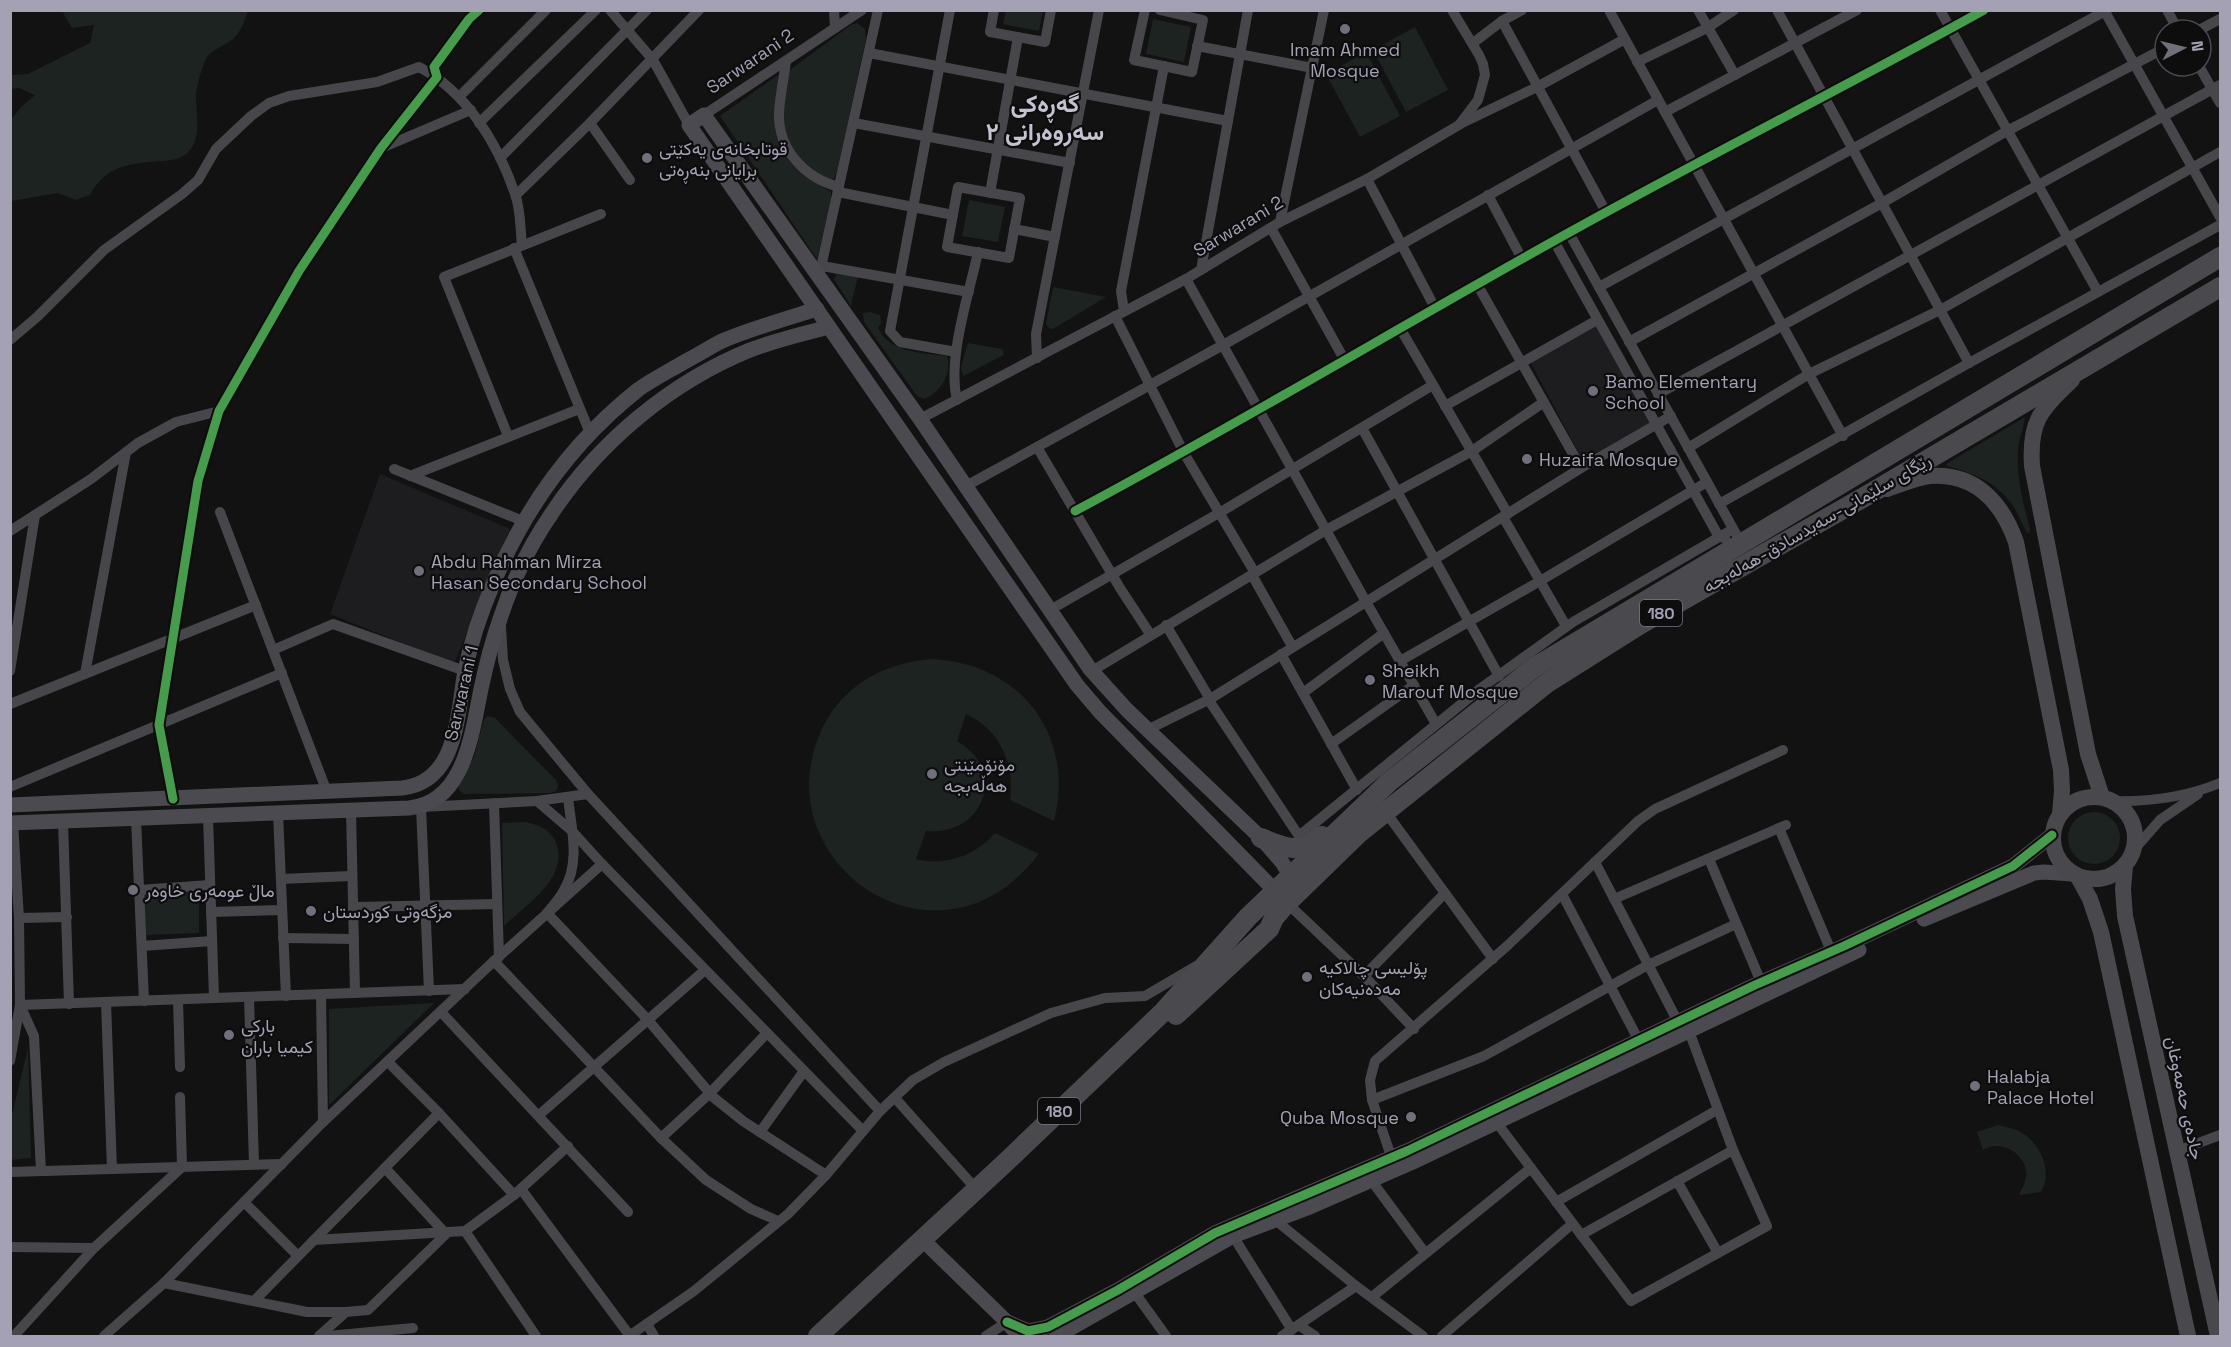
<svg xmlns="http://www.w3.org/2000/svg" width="2231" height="1347" viewBox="0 0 2231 1347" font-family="'Space Grotesk',Vazirmatn,sans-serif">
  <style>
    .built { fill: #1d1c1e }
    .green { fill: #1c2321 }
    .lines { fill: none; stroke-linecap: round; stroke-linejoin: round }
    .street { stroke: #47464b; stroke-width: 10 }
    .secondary { stroke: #4b4a50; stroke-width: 15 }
    .primary { stroke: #49494d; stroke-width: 16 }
    .highway { stroke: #4a494e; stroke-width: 20 }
    .cycleway-casing { stroke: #0d0d0e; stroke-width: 13 }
    .cycleway { stroke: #469c4c; stroke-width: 9 }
    .poi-dot { fill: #716f7c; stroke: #0d0d0e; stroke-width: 2 }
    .labels { text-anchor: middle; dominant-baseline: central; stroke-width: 4.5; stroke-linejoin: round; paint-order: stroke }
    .shield { fill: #0d0d0e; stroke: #777583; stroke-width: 1.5 }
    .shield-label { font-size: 16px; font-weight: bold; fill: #a4a1b5 }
    .poi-label { font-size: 18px; fill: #a4a1b5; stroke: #0d0d0e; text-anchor: start }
    .street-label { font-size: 18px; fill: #a4a1b5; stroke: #0d0d0e }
    .district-label { font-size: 24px; font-weight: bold; fill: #c5c3d1; stroke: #0d0d0e }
  </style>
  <rect width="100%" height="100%" fill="#121212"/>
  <!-- built -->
  <g class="built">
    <path d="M1604 321 1657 421 1583 461 1530 361Z"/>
    <path d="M380 474 510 529 454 664 330 614Z"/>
  </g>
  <!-- green -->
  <g class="green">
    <path d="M62 11H248C245 20 241 32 233 39 224 47 210 49 205 61 201 71 196 87 196 97 196 116 203 140 186 154 178 160 169 161 160 161 129 164 106 165 90 195L76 200 58 193 11 201V120L21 107 35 95 19 88 11 89V75L28 74 90 43 94 25 72 28Z"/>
    <path d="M1006 11H1043L1039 31 1003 24Z"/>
    <path d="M1153 19 1191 27 1184 62 1146 54Z"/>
    <path d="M857 23 865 29 866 39 837 172 833 180 824 181C815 173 803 164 796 155 779 131 783 99 787 72L851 25Z"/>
    <path d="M1415 27 1448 90 1406 112 1373 50Z"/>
    <path d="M1366 52 1400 116 1360 137 1326 74Z"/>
    <path d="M782 72C782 98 774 144 792 164 803 177 818 182 831 192V201L817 259 720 116Z"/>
    <path d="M969 200 1005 207 998 242 962 236Z"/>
    <path d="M837 274 858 276 851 306 834 279Z"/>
    <path d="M1053 287 1106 297 1053 329 1049 328 1046 324Z"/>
    <path d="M870 312 880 315 881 324 878 327C887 353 924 353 947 356 953 373 940 393 924 399L917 396 864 322 863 313Z"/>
    <path d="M968 343 1002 349 1004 355 963 376 961 367Z"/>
    <path d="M2025 417C2024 427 2019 438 2018 449 2016 475 2023 504 2030 529L2029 534C2023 528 2020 517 2015 509 1999 483 1976 474 1947 466L1946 464Z"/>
    <path d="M930 659C1019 662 1076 734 1054 821L1010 800C1015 765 1000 729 966 714L957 741C1008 770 984 837 926 831L916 859C945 867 976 855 995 833L1039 854C1022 875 1004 892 979 902 897 934 808 869 809 782 810 757 818 731 833 710 857 678 891 663 930 659Z"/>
    <path d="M488 716 495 718 556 780 558 785 556 791 550 793 463 794 459 790 458 784 474 757 484 719Z"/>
    <circle cx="2094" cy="838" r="26"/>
    <path d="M524 822C537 824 548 828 555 840 572 876 526 905 504 926L502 823Z"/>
    <path d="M199 890V933L146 935 143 893Z"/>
    <path d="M434 1003 329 1105V1009Z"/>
    <path d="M28 1048 31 1158 11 1160V1119Z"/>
    <path d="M1998 1125C2005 1127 2011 1128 2017 1130 2039 1140 2054 1170 2041 1192L2019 1195C2021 1190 2025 1184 2026 1177 2029 1155 2001 1138 1983 1150L1977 1132Z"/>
  </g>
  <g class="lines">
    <!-- street -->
    <g class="street">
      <path d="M610 10 653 60 689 125"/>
      <path d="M834 10 835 28"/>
      <path d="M950 10 890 331 900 342 956 352"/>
      <path d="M994 10 990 32 1045 42 1051 10"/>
      <path d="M1145 10 1134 60 1192 72 1203 20 1160 10"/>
      <path d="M1609 10 1843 436"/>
      <path d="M1698 10 1735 75"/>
      <path d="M1777 10 1969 363"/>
      <path d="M1940 10 2098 292"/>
      <path d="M2104 10 2220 217"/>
      <path d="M2167 10 2178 30"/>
      <path d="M1502 21 1606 212"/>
      <path d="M2199 30 2220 19"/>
      <path d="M1473 43 1502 21 1522 10"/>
      <path d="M1197 46 1313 68"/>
      <path d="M869 53 1228 121"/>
      <path d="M786 61C784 78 780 95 779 113 778 150 805 178 839 187"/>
      <path d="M1637 62 1707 28 1734 10"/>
      <path d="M2199 66 2220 103"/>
      <path d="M459 97 546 10"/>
      <path d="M1665 112 1857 10"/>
      <path d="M704 115 862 10"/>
      <path d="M479 123 596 10"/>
      <path d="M590 123 630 180"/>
      <path d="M854 123 1070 163"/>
      <path d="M1460 124 1537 87 1625 39"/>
      <path d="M384 147 471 110"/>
      <path d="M500 158 647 10"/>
      <path d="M1367 179 1435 308"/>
      <path d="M958 187 1020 198 1009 258 947 247Z"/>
      <path d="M838 192 953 215"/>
      <path d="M990 193 1018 37"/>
      <path d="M516 195 590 123 699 10"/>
      <path d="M1488 195 1522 259"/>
      <path d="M1280 222 1324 10"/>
      <path d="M1271 228 1344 359"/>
      <path d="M1014 229 1055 237"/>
      <path d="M1569 233 1736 534"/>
      <path d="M1554 241 1719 537 1725 538"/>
      <path d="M514 248 590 433"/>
      <path d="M822 266 969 292"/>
      <path d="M1201 270 1248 10"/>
      <path d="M819 276 878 10"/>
      <path d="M1186 279 1365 600 1436 724"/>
      <path d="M1477 284 1581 468"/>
      <path d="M1599 287 2107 10"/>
      <path d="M1124 311 1121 291 1164 66"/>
      <path d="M1115 316 1184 453 1255 573"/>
      <path d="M1400 328 1508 514"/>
      <path d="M10 340 37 317 104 250 182 194 198 180 216 149 251 116 269 103 289 96 377 82 419 67C467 92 498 144 515 194 521 210 520 228 522 245"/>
      <path d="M1629 342 1882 203 2007 131 2165 48"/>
      <path d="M1037 358 1036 334 1099 10"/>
      <path d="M1658 394 2220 85"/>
      <path d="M957 400C947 358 969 295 978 252"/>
      <path d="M1445 406 1597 320"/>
      <path d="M920 419 1186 279 1280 222 1367 179 1459 125 1478 100 1485 75 1483 64 1479 55 1452 10"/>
      <path d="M1362 428 1499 676"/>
      <path d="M508 436 444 277 601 214"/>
      <path d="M1037 447 1120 588 1150 634"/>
      <path d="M1688 448 1809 374 1940 310 2220 152"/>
      <path d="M394 469 523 521"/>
      <path d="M410 476 579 409"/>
      <path d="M966 486 1223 345 1658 100"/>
      <path d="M1719 504 1969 363 2220 225"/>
      <path d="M1075 511C1242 422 1404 324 1570 232 1707 156 1847 86 1984 10"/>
      <path d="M220 512 327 792"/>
      <path d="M1503 517 1566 626"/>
      <path d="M10 531 91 479 138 443 176 422 219 411"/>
      <path d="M1252 575 1292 646"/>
      <path d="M1050 610 1219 513 1433 385"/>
      <path d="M1166 625 1210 699"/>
      <path d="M501 627 503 660 510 689 520 712 588 794 880 1111"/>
      <path d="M273 650 333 624 465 671"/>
      <path d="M1281 654 1357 790"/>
      <path d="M1400 661 1540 581 1707 482"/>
      <path d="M10 671 35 515"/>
      <path d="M1092 671 1326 530 1472 451 1544 402"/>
      <path d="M85 674 126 452"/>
      <path d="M1303 693 1384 633"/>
      <path d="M1208 699 1299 836 1481 688 1573 622 1733 529"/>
      <path d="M10 704 256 605"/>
      <path d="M1147 730 1210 699 1581 468 1671 416"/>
      <path d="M1331 744 1414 685"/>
      <path d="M10 787 282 673"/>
      <path d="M568 797C571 828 581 861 564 890 560 898 553 906 547 913L648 1020 713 1097 743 1121 826 1175"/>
      <path d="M173 799 159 725 198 481 219 411 299 271 381 148 437 77 434 67 469 19 479 10"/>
      <path d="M537 801 572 831 602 864 863 1131"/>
      <path d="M2112 801C2149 802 2186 797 2220 783"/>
      <path d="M494 803 499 957"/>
      <path d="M351 810 355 993"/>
      <path d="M1385 811 1493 959"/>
      <path d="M278 813 286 996"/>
      <path d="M208 816 214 998"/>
      <path d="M136 819 144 1001"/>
      <path d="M63 822 69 1004"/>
      <path d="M1779 828 1834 958"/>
      <path d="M2133 851 2160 820 2198 794"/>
      <path d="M1709 859 1761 982"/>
      <path d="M1595 862 1678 1022"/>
      <path d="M281 879 351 876"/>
      <path d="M139 890 210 885"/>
      <path d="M1562 894 1639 1041"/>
      <path d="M1614 899 1786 825"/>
      <path d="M1287 903 1364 976 1414 1029"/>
      <path d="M353 907 497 904"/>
      <path d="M211 912 282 910"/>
      <path d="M19 918 67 917"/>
      <path d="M283 938 354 939"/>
      <path d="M142 946 212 941"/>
      <path d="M494 961 661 1138 706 1180 751 1209 778 1221"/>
      <path d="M1364 976 1445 893"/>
      <path d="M429 991 421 807 537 801 588 794"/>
      <path d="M321 995 323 1122"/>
      <path d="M249 997 254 1164"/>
      <path d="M178 1000 180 1067"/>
      <path d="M106 1002 112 1169"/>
      <path d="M441 1012 628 1212"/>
      <path d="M10 1061 20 1005 19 918 13 823"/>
      <path d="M388 1062 439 1113 514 1195"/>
      <path d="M895 1098 976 1189"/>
      <path d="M1372 1100 1484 1056 1648 965 1736 924"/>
      <path d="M539 1115 705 970"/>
      <path d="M1497 1123 1631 1301 1767 1226 1733 1150 1689 1031"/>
      <path d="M760 1132 804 1071"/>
      <path d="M661 1138 710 1093 767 1033"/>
      <path d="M2177 1151 2220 1135"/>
      <path d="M1392 1159 1372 1100 1370 1080 1375 1061 1507 946 1638 821 1655 809 1783 750"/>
      <path d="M41 1171 34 1036 20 1005 465 989"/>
      <path d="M10 1172 282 1164"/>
      <path d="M1371 1180 1425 1253"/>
      <path d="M1677 1181 1718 1253"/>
      <path d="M521 1189 630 1336"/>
      <path d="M244 1202 298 1256"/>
      <path d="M1556 1202 1717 1110"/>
      <path d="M1274 1219 1356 1286 1423 1336"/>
      <path d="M465 1231 536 1336"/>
      <path d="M1581 1235 1733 1150"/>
      <path d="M1233 1236 1292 1330"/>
      <path d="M314 1240 465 1231 514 1195 568 1146"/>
      <path d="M10 1247 94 1248"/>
      <path d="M164 1283 307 1312H346"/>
      <path d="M1135 1293 1166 1336"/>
      <path d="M1372 1297 1531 1168"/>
      <path d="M254 1301 439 1113"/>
      <path d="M647 1324 654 1336"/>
      <path d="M1300 1326 1315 1336"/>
      <path d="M14 1336 94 1248 182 1167 180 1097"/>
      <path d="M104 1336 164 1283 323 1122 494 961 602 864"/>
      <path d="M319 1336 346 1312 368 1310 446 1234 385 1168"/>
      <path d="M328 1336 413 1328"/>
      <path d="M629 1336 694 1291 788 1214 826 1175 880 1111 913 1080 944 1062 1051 1013 1105 998 1145 996 1196 966"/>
      <path d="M986 1336 1007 1322"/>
      <path d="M1282 1336 1356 1286"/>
      <path d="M1442 1336 1572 1224"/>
    </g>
    <!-- secondary -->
    <g class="secondary">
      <path d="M704 115 920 419 1090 669 1127 710 1261 838 1282 862 1291 877 1287 903 1100 712 1077 685 689 125Z"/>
      <path d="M10 805 402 788C458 782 457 714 465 671 471 641 481 612 493 584 525 508 574 440 639 389 653 379 671 370 686 361 698 355 710 347 722 341 753 328 785 319 817 309"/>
      <path d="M10 823 409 808C465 803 472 732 481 689 486 665 492 642 500 619 512 582 530 545 552 513 599 442 671 382 750 350 776 340 802 334 829 327"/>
      <path d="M1924 919 2034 873 2044 872 2072 874"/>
      <path d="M923 1238 928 1245 1007 1322 1013 1329"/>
      <path d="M1007 1322 1028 1331 1048 1327 1118 1290 1215 1233 1407 1151 1755 985 1844 946 2013 866 2052 835"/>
      <path d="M1057 1336 1233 1236 1310 1207 1413 1162 1859 950"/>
    </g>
    <!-- primary -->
    <g class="primary">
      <path d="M2072 380C2041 410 2029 420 2032 466L2088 754 2102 797"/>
      <path d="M1887 489C1900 485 1917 477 1931 476 1976 473 2002 503 2016 542L2061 770 2062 791 2060 814"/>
      <circle cx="2094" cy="838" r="41"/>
      <path d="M2125 866 2123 889 2125 916 2218 1336"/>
      <path d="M2078 877 2090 899 2101 932 2188 1336"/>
    </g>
    <!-- highway -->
    <g class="highway">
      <path d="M1261 838C1285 848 1300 855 1322 836"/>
      <path d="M1176 1015 1269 929 1274 918 1287 903 1358 834 1547 683 1639 625 1866 496 2220 287"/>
      <path d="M818 1336 1006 1162 1163 1012 1248 917 1389 782 1535 667 2220 257"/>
    </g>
    <!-- cycleway casing -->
    <g class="cycleway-casing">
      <g id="cycleway">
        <path d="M1075 511C1242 422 1404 324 1570 232 1707 156 1847 86 1984 10"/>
        <path d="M173 799 159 725 198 481 219 411 299 271 381 148 437 77 434 67 469 19 479 10"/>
        <path d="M1007 1322 1028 1331 1048 1327 1118 1290 1215 1233 1407 1151 1755 985 1844 946 2013 866 2052 835"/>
      </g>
    </g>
    <!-- cycleway -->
    <use href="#cycleway" class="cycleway"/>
  </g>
  <!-- markers -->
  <g class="poi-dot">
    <circle cx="1345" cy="29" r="6"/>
    <circle cx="647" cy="158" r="6"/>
    <circle cx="1593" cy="391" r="6"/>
    <circle cx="1527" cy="459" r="6"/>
    <circle cx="419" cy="571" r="6"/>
    <circle cx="1370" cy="680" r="6"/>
    <circle cx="932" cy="774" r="6"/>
    <circle cx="133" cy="890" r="6"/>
    <circle cx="311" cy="911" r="6"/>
    <circle cx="1307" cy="977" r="6"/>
    <circle cx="229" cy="1035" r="6"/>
    <circle cx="1975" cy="1086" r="6"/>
    <circle cx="1411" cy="1117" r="6"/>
  </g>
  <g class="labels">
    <!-- shield labels -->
    <g class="shield">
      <rect x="1640" y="600" width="42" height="26" rx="4.5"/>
      <rect x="1038" y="1098" width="42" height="26" rx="4.5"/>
    </g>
    <g class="shield-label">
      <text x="1661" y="613">180</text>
      <text x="1059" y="1111">180</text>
    </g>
    <!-- poi labels -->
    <g class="poi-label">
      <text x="1345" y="49" text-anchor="middle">Imam Ahmed<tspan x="1345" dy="21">Mosque</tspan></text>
      <text x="659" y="148">قوتابخانەی یەکێتی<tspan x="659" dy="21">برایانی بنەڕەتی</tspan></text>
      <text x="1605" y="381">Bamo Elementary<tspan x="1605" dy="21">School</tspan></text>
      <text x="1539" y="459">Huzaifa Mosque</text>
      <text x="431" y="561">Abdu Rahman Mirza<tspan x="431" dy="21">Hasan Secondary School</tspan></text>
      <text x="1382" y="670">Sheikh<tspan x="1382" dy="21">Marouf Mosque</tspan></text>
      <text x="944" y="764">مۆنۆمێنتی<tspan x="944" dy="21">هەڵەبجە</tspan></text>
      <text x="145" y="890">ماڵ عومەری خاوەر</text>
      <text x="323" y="911">مزگەوتی کوردستان</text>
      <text x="1319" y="967">پۆلیسی چالاکیە<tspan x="1319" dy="21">مەدەنیەکان</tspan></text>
      <text x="241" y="1025">باركى<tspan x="241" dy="21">كيميا باران</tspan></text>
      <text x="1987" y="1076">Halabja<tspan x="1987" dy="21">Palace Hotel</tspan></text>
      <text x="1399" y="1117" text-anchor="end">Quba Mosque</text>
    </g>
    <!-- street labels -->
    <g class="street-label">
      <text transform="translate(750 61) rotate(-34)">Sarwarani 2</text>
      <text transform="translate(1238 226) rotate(-31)">Sarwarani 2</text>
      <text transform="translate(1817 523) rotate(-30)">رێگای سلێمانی-سەیدسادق-هەلەبجە</text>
      <text transform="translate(461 693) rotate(-77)">Sarwarani 1</text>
      <text transform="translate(2185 1098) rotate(78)">جادەی حەمەوغان</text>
    </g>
    <!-- district labels -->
    <g class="district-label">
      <text x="1045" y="103">گەڕەکی<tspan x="1045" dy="28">سەروەرانی ٢</tspan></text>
    </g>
  </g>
  <!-- border -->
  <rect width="2231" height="1347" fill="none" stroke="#a4a1b5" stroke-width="24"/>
  <!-- north arrow -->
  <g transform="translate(2183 48) rotate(83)"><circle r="28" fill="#0d0d0e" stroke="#494851" stroke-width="1.5"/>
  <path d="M0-4.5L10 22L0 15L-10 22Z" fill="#716f7c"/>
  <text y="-9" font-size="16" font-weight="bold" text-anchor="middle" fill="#a4a1b5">N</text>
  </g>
</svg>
